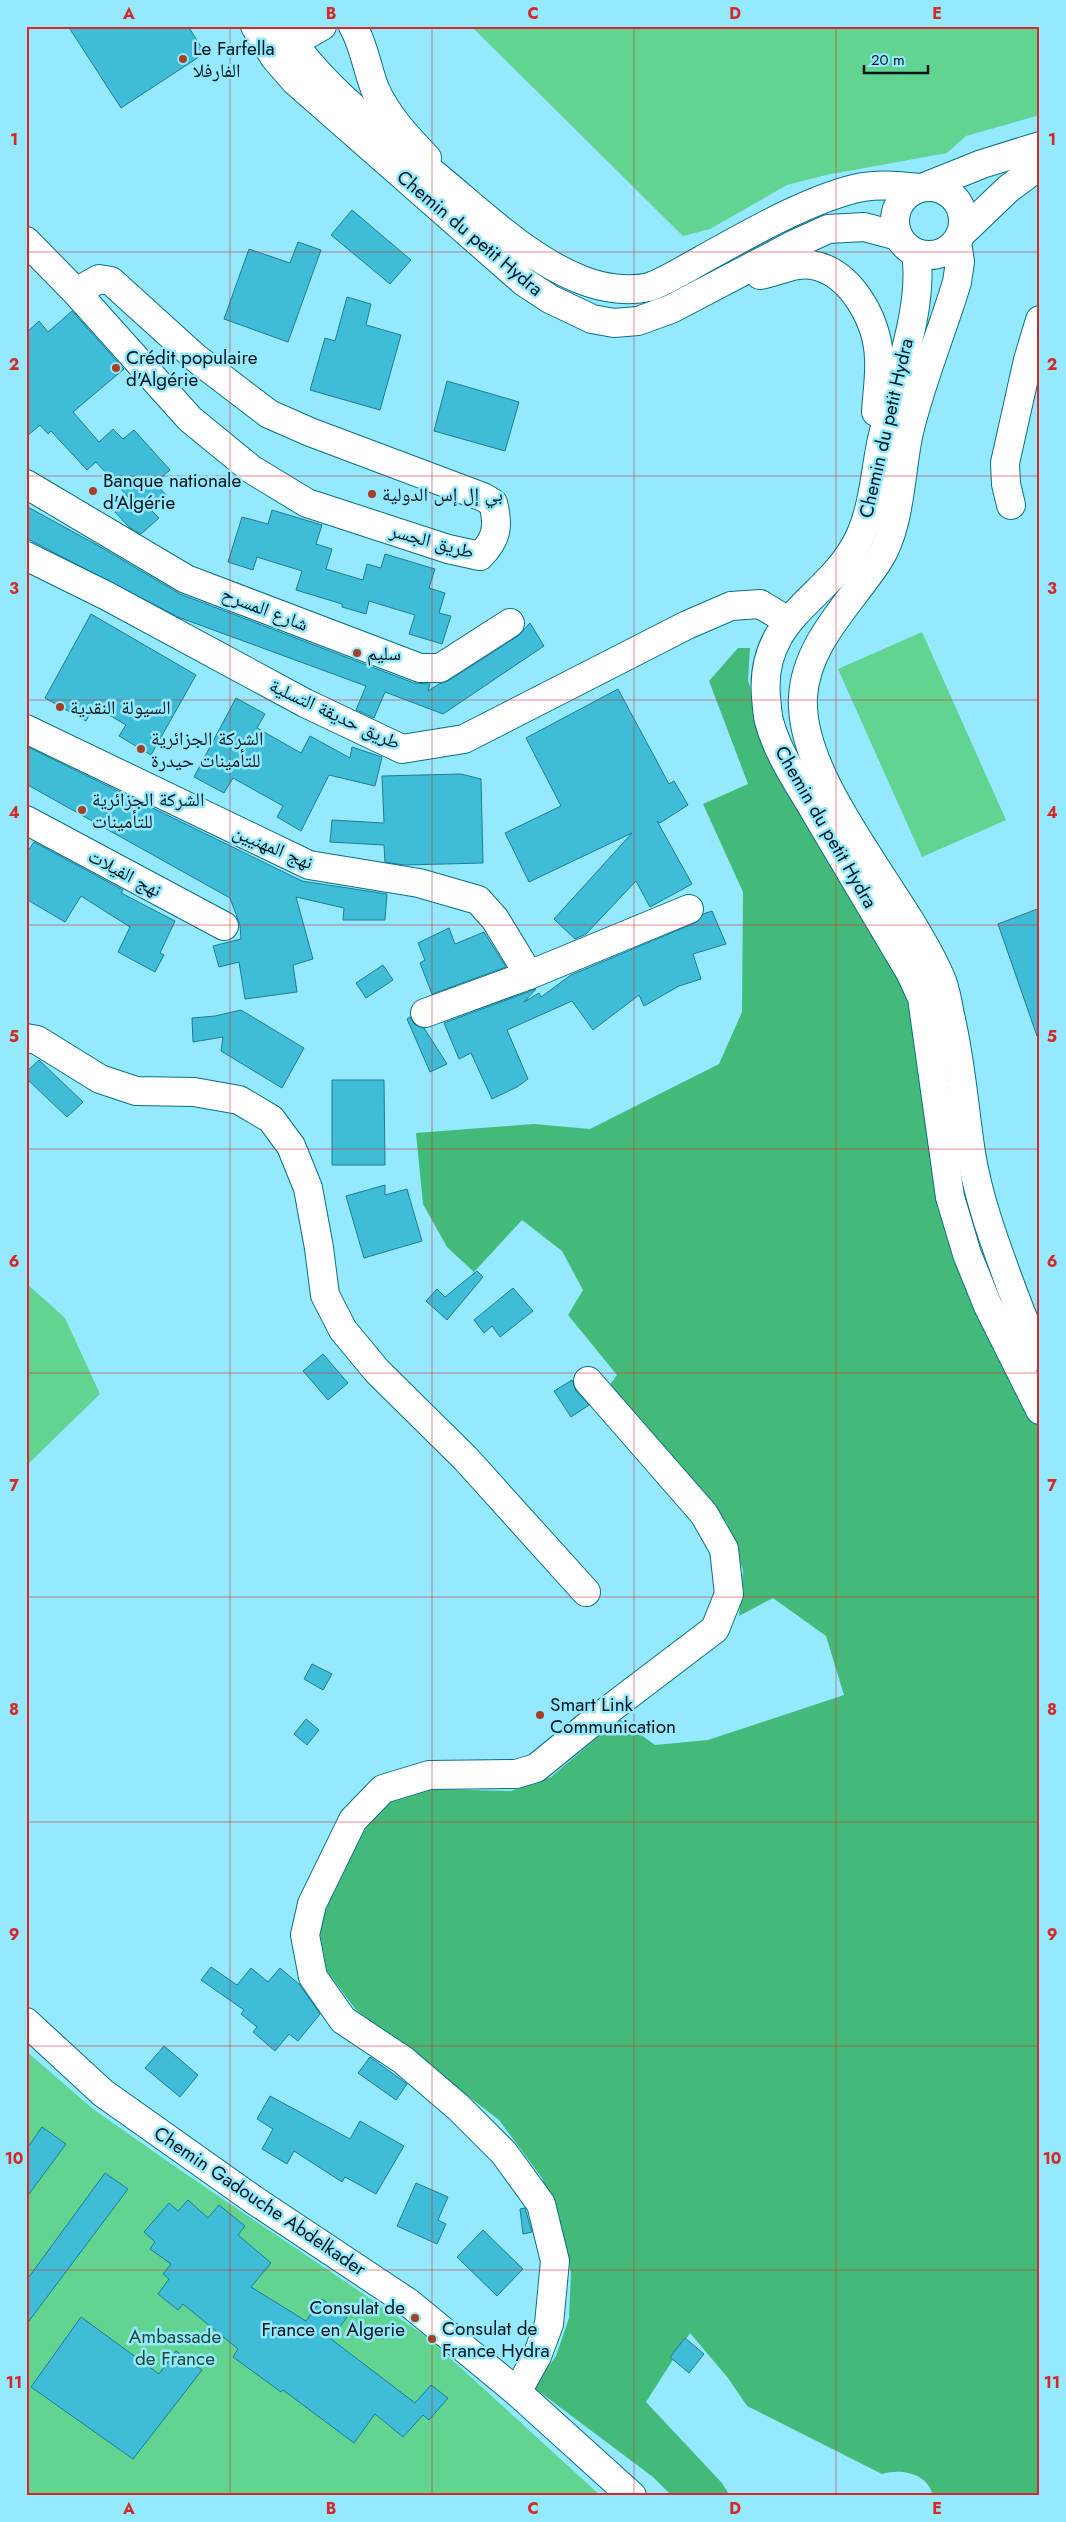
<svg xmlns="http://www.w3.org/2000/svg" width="1066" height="2522" viewBox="0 0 1066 2522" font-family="Jost,'Noto Naskh Arabic',sans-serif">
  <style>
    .green { fill: #61d492 }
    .forest { fill: #43ba7a }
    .building { fill: #3fbcd8; stroke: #207c90 }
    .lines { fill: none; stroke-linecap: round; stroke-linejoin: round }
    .minor-casing { stroke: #097084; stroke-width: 30 }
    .major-casing { stroke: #097084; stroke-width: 30 }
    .minor { stroke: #fff; stroke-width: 28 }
    .major { stroke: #fff; stroke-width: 28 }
    .grid { fill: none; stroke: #d62828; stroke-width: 1; stroke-opacity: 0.55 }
    .poi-dot { fill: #a73f22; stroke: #94e9ff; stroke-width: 2 }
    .labels { text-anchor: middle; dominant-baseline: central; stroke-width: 5; stroke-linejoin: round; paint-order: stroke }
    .poi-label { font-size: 19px; fill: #00141a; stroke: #94e9ff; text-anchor: start }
    .street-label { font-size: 19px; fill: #00141a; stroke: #94e9ff }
    .park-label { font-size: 19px; fill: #1c4b31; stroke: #94e9ff }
    .neatline { fill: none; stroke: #d62828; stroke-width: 2 }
    .grid-label { font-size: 16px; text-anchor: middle; font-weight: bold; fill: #d62828 }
  </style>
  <rect width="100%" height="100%" fill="#94e9ff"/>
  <!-- green -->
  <g class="green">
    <path d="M471 26H1040V115L966 136 947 153 826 175 787 185 710 229 683 236Z"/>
    <path d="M922 632 1006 820 922 857 838 669Z"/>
    <path d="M26 1283 65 1318 100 1394 26 1466Z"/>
    <path d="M26 2051 93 2109 180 2170 427 2337 601 2496H26Z"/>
  </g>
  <!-- forest -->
  <path class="forest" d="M738 648H750L748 680 757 711 906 973 950 1197 1040 1412V2496H933C928 2473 901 2468 882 2474L747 2406 728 2378 690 2333 646 2402 722 2483 730 2496H672L653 2477 533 2387 556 2356 569 2318 571 2273 564 2239 542 2178 499 2120 356 2010 327 1971 319 1928 344 1863 366 1828 394 1799 425 1789 511 1791 551 1777 619 1719 655 1745 708 1740 844 1695 826 1636 773 1598 739 1616 743 1570 727 1523 661 1443 609 1386 617 1375 568 1315 583 1290 562 1251 522 1220 474 1272 447 1247 423 1204 416 1133 534 1124 590 1129 719 1064 742 1012 743 892 703 804 748 784 709 681Z"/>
  <!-- building -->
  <g class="building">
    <path d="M68 26H188L205 53 121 108Z"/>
    <path d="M352 210 411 260 390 284 331 235Z"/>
    <path d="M298 242 321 250 288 342 224 319 249 249 290 263Z"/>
    <path d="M347 297 371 304 366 325 401 335 380 410 310 390 325 338 335 341Z"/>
    <path d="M72 311 124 369 73 412 99 442 113 429 123 439 134 430 170 470 155 483 166 495 150 509 159 518 141 534 129 527 115 512 130 499 96 462 87 470 51 431 48 434 40 425 26 437V333L39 321 48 332Z"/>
    <path d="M447 381 519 402 505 451 434 431Z"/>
    <path d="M26 506 99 546 180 594 414 683 430 684 428 691 439 684 448 681 518 636 530 623 544 646 443 714 385 692 374 718 356 710 366 686 178 617 26 538Z"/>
    <path d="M272 510 322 525 316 544 332 549 326 569 363 580 367 564 381 568 385 554 435 569 429 588 445 593 439 613 451 616 442 644 409 634 415 615 369 601 366 614 342 607V604L296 590 302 571 257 557 253 570 228 562 242 517 268 524Z"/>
    <path d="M91 614 196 675 151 755 119 736 126 725 94 706 86 721 45 698Z"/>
    <path d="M618 689 669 784 674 781 688 805 660 823 657 821 692 884 650 907 636 881 586 934 575 939 554 919 632 833 529 882 505 833 561 806 526 738Z"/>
    <path d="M236 698 265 714 257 728 301 753 310 736 350 758 352 747 382 757 375 786 329 775 301 831 277 817 283 806 233 778 224 793 194 777Z"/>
    <path d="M26 746 302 881 387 894 385 920H343L344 908 296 897 313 959 293 965 297 992 245 999 239 962 219 967 213 946 241 939 240 925 230 898 26 784Z"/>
    <path d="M461 774 481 779 483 863 404 865 385 862 384 845 330 842 332 820 384 823 382 776Z"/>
    <path d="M34 842 123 890 121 893 175 921 160 953 164 955 155 972 118 952 130 927 81 896 65 922 26 899V854Z"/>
    <path d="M1040 908V1035L1037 1036 998 924Z"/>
    <path d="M712 911 726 944 693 954 701 979 679 986 644 1006 639 995 593 1030 572 1001 507 1030 528 1079 517 1087 492 1099 471 1053 459 1059 444 1023 536 989 524 1002 539 993 541 997 571 975 695 923 703 914Z"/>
    <path d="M449 928 455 944 484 932 506 967 432 994 420 963 425 960 418 943Z"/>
    <path d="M383 965 393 980 366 998 356 983Z"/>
    <path d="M241 1010 304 1048 282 1088 221 1051 223 1037 193 1042 192 1018 215 1016Z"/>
    <path d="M410 1017 415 1025 424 1028 447 1064 430 1072 407 1019Z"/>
    <path d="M39 1060 83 1102 67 1117 26 1078V1072Z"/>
    <path d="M332 1080H384L385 1165H332Z"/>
    <path d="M385 1185V1195L407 1189 422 1241 364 1258 346 1196Z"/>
    <path d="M477 1271 483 1277 447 1320 426 1301 437 1289 445 1297Z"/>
    <path d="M513 1288 533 1311 500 1337 492 1326 484 1333 474 1320Z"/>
    <path d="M323 1354 348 1383 328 1400 303 1371Z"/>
    <path d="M572 1380 576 1391 589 1405 571 1417 554 1391Z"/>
    <path d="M312 1664 332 1674 323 1690 304 1679Z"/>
    <path d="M306 1719 319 1730 307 1745 294 1734Z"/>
    <path d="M211 1967 237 1985 251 1968 268 1982 280 1968 300 1985 320 2014 298 2041 289 2034 275 2051 253 2032 257 2027 241 2014 244 2010 201 1980Z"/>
    <path d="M164 2046 198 2075 180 2097 145 2068Z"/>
    <path d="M370 2057 407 2084 396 2100 358 2073Z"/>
    <path d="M270 2096 350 2139 360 2121 404 2146 376 2194 345 2177 342 2182 294 2151 287 2164 262 2149 273 2129 257 2119Z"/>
    <path d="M42 2127 66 2144 26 2198V2150Z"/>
    <path d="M105 2173 128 2189 26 2325V2281Z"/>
    <path d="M416 2183 448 2197 438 2220 446 2224 437 2244 397 2226Z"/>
    <path d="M188 2200 208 2218 219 2205 245 2226 238 2235 271 2263 251 2287 306 2321 322 2299 347 2317 331 2339 415 2403 431 2385 448 2398 429 2420 423 2415 403 2437 375 2414 354 2443 283 2390 281 2392 233 2357 238 2349 183 2304 178 2310 158 2294 169 2279 163 2274 171 2264 150 2249 155 2242 144 2232 169 2203 178 2211Z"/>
    <path d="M525 2208 532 2232 523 2234 520 2209Z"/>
    <path d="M483 2230 523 2269 497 2296 457 2257Z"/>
    <path d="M81 2317 159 2374 176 2351 202 2370 133 2459 31 2387Z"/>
    <path d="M685 2338 704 2354 689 2373 670 2357Z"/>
  </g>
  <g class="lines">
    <!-- minor casing -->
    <g class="minor-casing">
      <g id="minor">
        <path d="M289 26 293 30 308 34 322 26"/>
        <path d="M353 26C364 45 367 69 375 89 387 116 407 137 427 158"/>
        <path d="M927 186 982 164 1040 146"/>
        <path d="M960 235 1008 189 1040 165"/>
        <path d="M26 241 76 292 190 419 251 469 307 503 448 549 480 556C497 539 499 526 493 503L483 497 310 432 269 414 197 359 111 281 99 279 76 292"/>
        <path d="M26 484 186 579 420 668H440L510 623"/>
        <path d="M1011 505 1006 484 1005 463 1028 360 1040 320"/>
        <path d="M26 556 107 596 305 703 402 749 464 739 687 625 731 606 760 604 788 621"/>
        <path d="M26 729 309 865 419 883 478 900 495 919 529 975"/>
        <path d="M26 820 224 926"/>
        <path d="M425 1013 529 975 689 909"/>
        <path d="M26 1038 37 1040 100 1079 136 1091 194 1092 239 1100 271 1119 291 1146 308 1188 319 1248 325 1295 343 1330 377 1371 466 1459 586 1592"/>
        <path d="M26 2022 103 2093 257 2202 409 2303 517 2392 632 2496"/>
        <path d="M517 2392 537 2356 549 2324 555 2261 541 2204 504 2153 458 2107 403 2060 343 2020 313 1977 305 1935 312 1904 353 1820 383 1789 429 1775 516 1774 536 1768 590 1724 715 1629 729 1594 724 1549 704 1514 588 1381"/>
      </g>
    </g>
    <!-- major casing -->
    <g class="major-casing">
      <g id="major">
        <path d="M255 26 275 58 295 81 524 282 550 299 592 319 614 323 638 321 671 309 793 245 828 229 864 227 898 236"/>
        <path d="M282 26C318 86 386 135 440 179 482 214 530 260 582 280 602 288 628 292 649 287 665 282 692 265 707 257 750 233 815 196 863 187 882 184 901 186 920 188"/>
        <circle cx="929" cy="221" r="34"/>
        <path d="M957 242 960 262 957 282C942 332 921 381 909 432 900 472 901 527 878 561 850 604 806 643 803 697 798 783 909 899 942 981 946 992 948 1004 950 1015 961 1061 964 1107 971 1153 978 1196 992 1235 1007 1276 1017 1303 1027 1331 1040 1357"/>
        <path d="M916 253C925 310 893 387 881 444 875 474 873 506 861 534 833 599 759 613 766 697 767 705 767 714 769 721 777 752 798 783 814 810 846 864 878 918 910 972L922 998 950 1197 967 1254 988 1306 1040 1410"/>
        <path d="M760 275C778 272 794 262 812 265 852 272 878 322 879 359 880 376 877 395 876 412"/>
      </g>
    </g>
    <!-- minor -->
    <use href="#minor" class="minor"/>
    <!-- major -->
    <use href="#major" class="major"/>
  </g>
  <!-- grid -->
  <path class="grid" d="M230 26V2496M432 26V2496M634 26V2496M836 26V2496M26 252H1040M26 476H1040M26 700H1040M26 925H1040M26 1149H1040M26 1373H1040M26 1597H1040M26 1822H1040M26 2046H1040M26 2270H1040"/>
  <!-- markers -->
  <g class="poi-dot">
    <circle cx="183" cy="59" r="5"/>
    <circle cx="116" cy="368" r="5"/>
    <circle cx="93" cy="491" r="5"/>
    <circle cx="372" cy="494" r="5"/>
    <circle cx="357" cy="653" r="5"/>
    <circle cx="60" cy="707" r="5"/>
    <circle cx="141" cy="749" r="5"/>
    <circle cx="82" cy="810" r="5"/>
    <circle cx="540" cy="1715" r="5"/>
    <circle cx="415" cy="2318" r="5"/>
    <circle cx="432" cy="2339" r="5"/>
  </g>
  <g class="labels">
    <!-- poi labels -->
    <g class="poi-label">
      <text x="193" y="48">Le Farfella<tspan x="193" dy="22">الفارفلا</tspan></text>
      <text x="126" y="357">Crédit populaire<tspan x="126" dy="22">d'Algérie</tspan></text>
      <text x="103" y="480">Banque nationale<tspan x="103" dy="22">d'Algérie</tspan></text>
      <text x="382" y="494">بي إل إس الدولية</text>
      <text x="367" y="653">سليم</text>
      <text x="70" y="707">السيولة النقدية</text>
      <text x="151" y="738">الشركة الجزائرية<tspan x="151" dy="22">للتأمينات حيدرة</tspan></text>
      <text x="92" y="799">الشركة الجزائرية<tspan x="92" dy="22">للتأمينات</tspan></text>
      <text x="550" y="1704">Smart Link<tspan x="550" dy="22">Communication</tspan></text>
      <text x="405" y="2307" text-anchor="end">Consulat de<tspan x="405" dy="22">France en Algerie</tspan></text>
      <text x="442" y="2328">Consulat de<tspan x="442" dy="22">France Hydra</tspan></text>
    </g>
    <!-- street labels -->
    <g class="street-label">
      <text transform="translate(470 233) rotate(40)">Chemin du petit Hydra</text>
      <text transform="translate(886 428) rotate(-77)">Chemin du petit Hydra</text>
      <text transform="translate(432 541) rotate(15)">طريق الجسر</text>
      <text transform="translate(265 609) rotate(21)">شارع المسرح</text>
      <text transform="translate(335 714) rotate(25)">طريق حديقة التسلية</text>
      <text transform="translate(826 827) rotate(60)">Chemin du petit Hydra</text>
      <text transform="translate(273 847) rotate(23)">نهج المهنيين</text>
      <text transform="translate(125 873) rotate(28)">نهج الفيلات</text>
      <text transform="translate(260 2201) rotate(34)">Chemin Gadouche Abdelkader</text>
    </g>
    <!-- park labels -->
    <g class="park-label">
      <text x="175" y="2336">Ambassade<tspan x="175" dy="22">de France</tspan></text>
    </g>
  </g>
  <!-- border -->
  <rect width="1066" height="2522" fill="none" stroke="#94e9ff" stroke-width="55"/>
  <!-- scale -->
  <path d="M864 65v8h64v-8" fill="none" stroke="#00141a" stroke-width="2.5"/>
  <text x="871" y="65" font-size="15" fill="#00141a" stroke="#94e9ff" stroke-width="4" paint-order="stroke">20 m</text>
  <rect x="28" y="28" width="1010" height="2466" class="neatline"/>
  <g class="grid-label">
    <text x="129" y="19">A</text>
    <text x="331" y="19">B</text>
    <text x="533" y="19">C</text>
    <text x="735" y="19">D</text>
    <text x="937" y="19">E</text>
    <text x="14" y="145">1</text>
    <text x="1052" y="145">1</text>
    <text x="14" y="370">2</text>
    <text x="1052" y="370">2</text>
    <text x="14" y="594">3</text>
    <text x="1052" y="594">3</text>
    <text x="14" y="818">4</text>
    <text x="1052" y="818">4</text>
    <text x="14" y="1042">5</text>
    <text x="1052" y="1042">5</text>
    <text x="14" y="1267">6</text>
    <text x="1052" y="1267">6</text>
    <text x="14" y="1491">7</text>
    <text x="1052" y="1491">7</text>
    <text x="14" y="1715">8</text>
    <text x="1052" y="1715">8</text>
    <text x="14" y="1940">9</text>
    <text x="1052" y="1940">9</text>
    <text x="14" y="2164">10</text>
    <text x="1052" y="2164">10</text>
    <text x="14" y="2388">11</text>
    <text x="1052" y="2388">11</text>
    <text x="129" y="2514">A</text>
    <text x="331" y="2514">B</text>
    <text x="533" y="2514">C</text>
    <text x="735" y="2514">D</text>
    <text x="937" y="2514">E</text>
  </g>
</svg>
